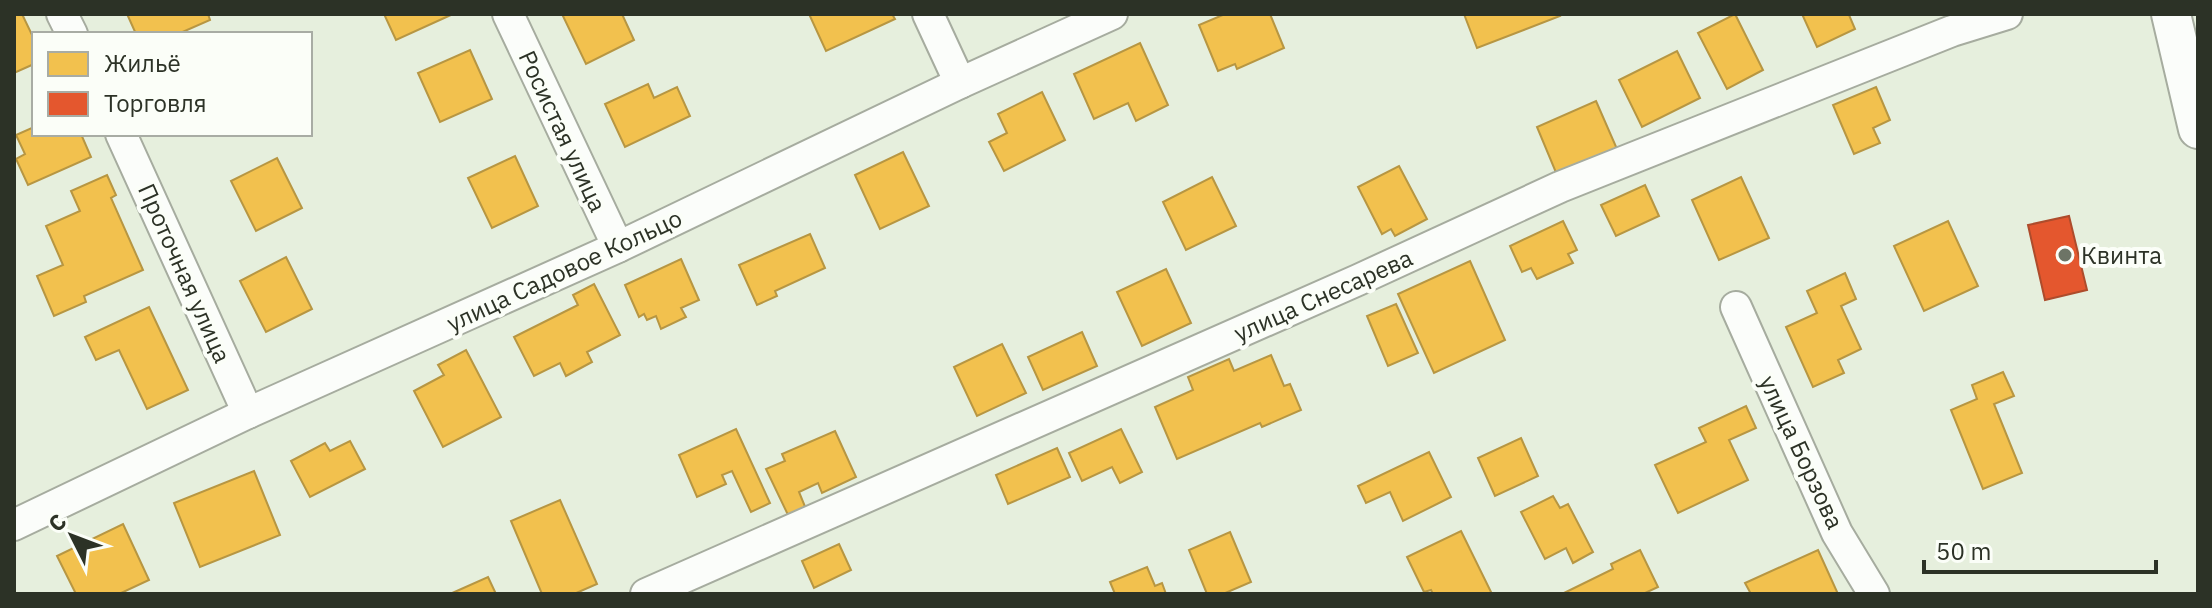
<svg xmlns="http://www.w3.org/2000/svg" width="2212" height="608" viewBox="0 0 2212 608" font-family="'IBM Plex Sans',sans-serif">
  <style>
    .homes { fill: #f2c14e; stroke: #b79642; stroke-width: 2 }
    .shops { fill: #e4572e; stroke: #ad4c2c; stroke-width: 2 }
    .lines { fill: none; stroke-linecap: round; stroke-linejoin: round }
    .minor-casing { stroke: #a6ac9f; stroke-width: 34 }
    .tertiary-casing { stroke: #a6ac9f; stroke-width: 42 }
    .minor { stroke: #fbfdfa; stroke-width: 30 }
    .tertiary { stroke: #fbfdfa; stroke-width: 38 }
    .poi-dot { fill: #6d7466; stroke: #fbfef8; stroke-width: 3 }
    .labels { text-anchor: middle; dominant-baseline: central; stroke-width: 8; stroke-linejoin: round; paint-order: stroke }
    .street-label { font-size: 24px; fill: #2c3226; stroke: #fbfef8 }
    .poi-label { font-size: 24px; fill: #2c3226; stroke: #fbfef8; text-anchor: start }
  </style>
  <rect width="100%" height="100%" fill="#e6efdd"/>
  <!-- homes -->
  <g class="homes">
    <path d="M14 14H22L34 39V64L14 73Z"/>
    <path d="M127 14H208L210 20 178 34H136Z"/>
    <path d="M384 14H453L396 40Z"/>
    <path d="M562 14H622L634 40 586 64Z"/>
    <path d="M809 14H892L895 19 826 51Z"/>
    <path d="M1225 14H1270L1284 48 1237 69 1235 64 1218 71 1199 25Z"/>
    <path d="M1464 14H1559L1560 16 1477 48Z"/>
    <path d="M1735 14 1763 70 1727 89 1698 33Z"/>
    <path d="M1802 14H1851L1849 15 1855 29 1817 47Z"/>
    <path d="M1140 43 1168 105 1136 121 1128 103 1094 119 1074 74Z"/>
    <path d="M470 50 492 99 440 122 418 73Z"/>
    <path d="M1677 51 1700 98 1642 127 1619 80Z"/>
    <path d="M648 84 654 98 677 87 690 116 625 147 605 104Z"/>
    <path d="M1876 87 1890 120 1873 128 1880 143 1854 154 1833 105Z"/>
    <path d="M1042 92 1065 140 1004 171 989 142 1007 133 998 114Z"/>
    <path d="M1596 101 1617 149 1557 175 1537 127Z"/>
    <path d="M34 127V134H81L91 157 28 185 16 159 25 154 16 135Z"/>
    <path d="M903 152 929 206 880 229 855 175Z"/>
    <path d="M515 156 538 206 492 228 468 178Z"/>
    <path d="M277 158 302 208 256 231 231 181Z"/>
    <path d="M1399 166 1427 219 1395 236 1391 229 1382 234 1358 187Z"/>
    <path d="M107 175 116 195 111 198 143 270 84 296 86 302 54 316 37 276 63 265 46 226 80 211 71 191Z"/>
    <path d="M1212 177 1236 226 1186 250 1163 202Z"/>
    <path d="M1741 177 1769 238 1719 260 1692 200Z"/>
    <path d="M1645 185 1659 216 1616 236 1601 205Z"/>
    <path d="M1563 221 1577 250 1568 254 1573 263 1537 279 1531 268 1522 272 1510 246Z"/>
    <path d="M1948 221 1978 286 1924 311 1894 246Z"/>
    <path d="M810 234 825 268 775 291 777 296 757 305 739 265Z"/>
    <path d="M286 257 312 309 266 332 240 281Z"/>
    <path d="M681 259 699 300 681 308 686 317 661 329 656 316 647 320 644 314 639 317 625 285Z"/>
    <path d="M1470 261 1505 340 1434 373 1398 294Z"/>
    <path d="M1166 269 1191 323 1142 346 1117 292Z"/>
    <path d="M1845 273 1856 299 1841 306 1861 349 1838 360 1844 373 1813 387 1786 327 1817 313 1807 291Z"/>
    <path d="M594 284 620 335 587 352 592 362 566 376 560 363 534 376 514 337 578 305 573 295Z"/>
    <path d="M1396 304 1418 353 1388 366 1367 316Z"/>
    <path d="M149 307 188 390 147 409 119 350 96 360 85 337Z"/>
    <path d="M1082 332 1097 366 1043 390 1028 357Z"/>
    <path d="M1002 344 1026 393 977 416 954 367Z"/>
    <path d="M466 350 501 417 443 447 414 391 444 375 438 365Z"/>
    <path d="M1271 355 1284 386 1290 384 1301 410 1262 427 1260 423 1177 459 1155 407 1193 390 1188 377 1229 359 1234 371Z"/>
    <path d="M2003 372 2014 396 1994 404 2022 473 1983 489 1951 410 1977 399 1972 385Z"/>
    <path d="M1746 406 1756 428 1729 440 1748 480 1678 513 1655 465 1706 442 1699 428Z"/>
    <path d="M736 429 770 503 751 512 732 471 722 475 726 484 697 497 679 455Z"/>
    <path d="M1121 429 1142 472 1120 483 1112 467 1082 481 1069 453Z"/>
    <path d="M835 431 856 477 822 493 818 483 799 492 806 509 789 517 766 469 785 461 782 454Z"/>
    <path d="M1521 438 1538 476 1495 496 1478 458Z"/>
    <path d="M350 441 365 469 310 497 291 461 325 443 330 451Z"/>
    <path d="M1057 448 1070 477 1008 504 996 475Z"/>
    <path d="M1429 452 1451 497 1403 521 1390 492 1366 503 1358 486Z"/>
    <path d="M254 471 280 535 200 567 174 503Z"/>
    <path d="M1553 496 1560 508 1568 504 1593 552 1573 563 1566 548 1545 559 1521 512Z"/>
    <path d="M560 500 597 584 574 594H542L511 521Z"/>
    <path d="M123 524 149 580 119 594H76L57 556Z"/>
    <path d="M1461 531 1492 594H1433L1431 590 1424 592 1407 557Z"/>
    <path d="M1230 532 1251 582 1223 594H1207L1189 550Z"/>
    <path d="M839 544 851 570 814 588 802 561Z"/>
    <path d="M1640 550 1658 587 1643 594H1562L1613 569 1611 564Z"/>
    <path d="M1818 550 1838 594H1751L1745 583Z"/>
    <path d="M1147 567 1155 586 1162 583 1166 594H1115L1110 582Z"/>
    <path d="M488 577 496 594H450Z"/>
  </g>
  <!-- shops -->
  <path class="shops" d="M2069 216 2087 290 2045 300 2028 225Z"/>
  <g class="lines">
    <!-- minor casing -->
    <g class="minor-casing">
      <g id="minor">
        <path d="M62 14 72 34"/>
        <path d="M508 14 618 247"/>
        <path d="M928 14 960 83"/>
        <path d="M121 134 248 413"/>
        <path d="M1736 307 1837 533 1874 594"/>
        <path d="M14 525 248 413 618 247 960 83 1112 14"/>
        <path d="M646 594 1358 280 1560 187 1952 31 2007 14"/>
      </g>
    </g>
    <!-- tertiary casing -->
    <g class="tertiary-casing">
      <path id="tertiary" d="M2171 14 2198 129"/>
    </g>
    <!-- minor -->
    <use href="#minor" class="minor"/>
    <!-- tertiary -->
    <use href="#tertiary" class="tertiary"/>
  </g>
  <!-- markers -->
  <circle class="poi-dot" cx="2065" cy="255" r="8"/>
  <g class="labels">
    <!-- street labels -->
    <g class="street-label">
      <text transform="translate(563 131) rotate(65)">Росистая улица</text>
      <text transform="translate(564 270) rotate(-25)">улица Садовое Кольцо</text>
      <text transform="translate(185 273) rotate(66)">Проточная улица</text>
      <text transform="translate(1323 295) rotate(-24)">улица Снесарева</text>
      <text transform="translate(1802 452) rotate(65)">улица Борзова</text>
    </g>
    <!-- poi labels -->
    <g class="poi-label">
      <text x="2081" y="255">Квинта</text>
    </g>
  </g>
  <!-- border -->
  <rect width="2212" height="608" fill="none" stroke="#2c3226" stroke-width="32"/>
  <!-- legend -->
  <rect x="32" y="32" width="280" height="104" fill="#fbfef8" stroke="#a8aca4" stroke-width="2"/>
  <rect x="48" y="52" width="40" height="24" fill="#f2c14e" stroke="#a8aca4" stroke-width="2"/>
  <text x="104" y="72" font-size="24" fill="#2c3226">Жильё</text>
  <rect x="48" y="92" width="40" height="24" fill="#e4572e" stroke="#a8aca4" stroke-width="2"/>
  <text x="104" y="112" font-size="24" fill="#2c3226">Торговля</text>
  <!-- north arrow -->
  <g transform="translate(72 536) rotate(312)" stroke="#fbfef8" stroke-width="6" paint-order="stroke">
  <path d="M0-6L14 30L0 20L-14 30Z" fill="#2c3226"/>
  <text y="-12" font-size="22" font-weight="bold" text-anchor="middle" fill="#2c3226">С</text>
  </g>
  <!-- scale -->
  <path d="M1924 560v12h232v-12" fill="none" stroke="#2c3226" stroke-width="4"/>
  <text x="1936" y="560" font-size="24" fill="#2c3226" stroke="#fbfef8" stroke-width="6" paint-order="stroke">50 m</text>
</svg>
